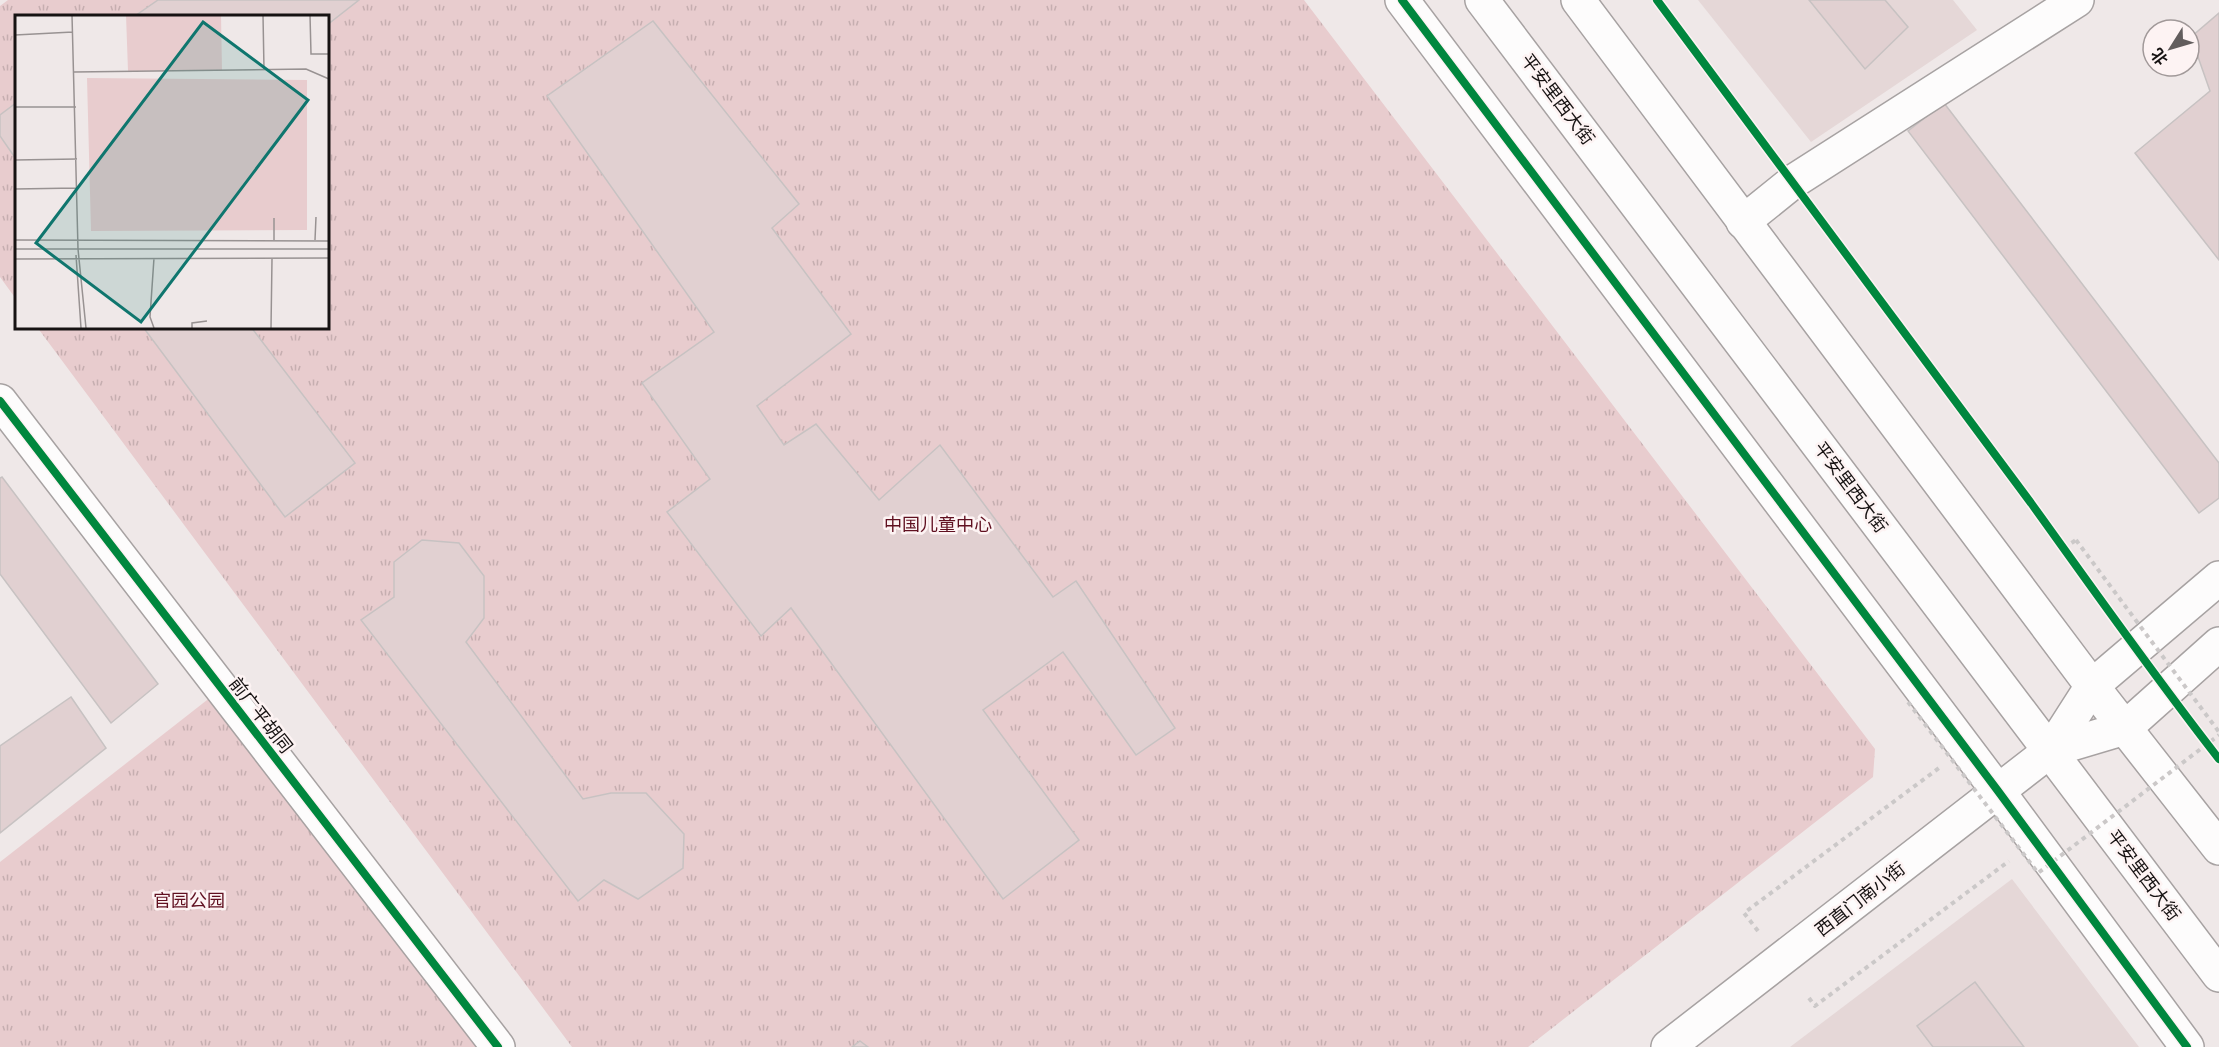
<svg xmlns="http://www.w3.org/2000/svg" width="2219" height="1047" viewBox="0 0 2219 1047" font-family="'Archivo Narrow','Noto Sans SC',sans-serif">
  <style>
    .built { fill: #e5d7d7 }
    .park { fill: url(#park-tufts) }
    .building { fill: #e1d0d1; stroke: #c7c2c2; stroke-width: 1.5 }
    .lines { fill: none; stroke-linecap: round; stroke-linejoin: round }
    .minor-casing { stroke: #a7a2a2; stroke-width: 36 }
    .tertiary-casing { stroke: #a7a2a2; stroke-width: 36 }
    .primary-casing { stroke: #a7a2a2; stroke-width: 36 }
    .path { stroke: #cbc8c8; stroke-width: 4; stroke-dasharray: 4.5 4.5; stroke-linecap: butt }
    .minor { stroke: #fdfcfc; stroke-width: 33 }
    .tertiary { stroke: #fdfcfc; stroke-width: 33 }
    .primary { stroke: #fdfcfc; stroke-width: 33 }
    .path-bridge { stroke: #cbc8c8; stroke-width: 4; stroke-dasharray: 4.5 4.5; stroke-linecap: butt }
    .cycleway-casing { stroke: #fdf3f3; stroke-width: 11 }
    .cycleway { stroke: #00873e; stroke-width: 8 }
    .labels { text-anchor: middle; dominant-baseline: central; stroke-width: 5; stroke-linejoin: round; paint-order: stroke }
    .street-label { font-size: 18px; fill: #161212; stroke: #fdf3f3 }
    .park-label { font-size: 18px; fill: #601020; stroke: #fdf3f3 }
    .inset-road { fill: none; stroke: #989292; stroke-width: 1.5 }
    .view { fill: #0f766e; fill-opacity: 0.15; stroke: #0f766e; stroke-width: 3 }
    .inset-edge { fill: none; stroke: #161212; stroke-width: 3 }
  </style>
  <defs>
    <pattern id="park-tufts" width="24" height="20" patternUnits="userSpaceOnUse" patternTransform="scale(1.5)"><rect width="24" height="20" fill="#e8ccce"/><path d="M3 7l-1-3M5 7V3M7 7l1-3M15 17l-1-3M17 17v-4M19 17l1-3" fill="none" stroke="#c6aeb0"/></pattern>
  </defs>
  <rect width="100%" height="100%" fill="#efe8e8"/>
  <!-- built -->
  <g class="built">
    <path d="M1698 0H1953L1977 30 1811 142Z"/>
    <path d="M2012 879 2139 1047H1790Z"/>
  </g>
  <!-- park -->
  <g class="park">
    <path d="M8 0H1304L1875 749 1873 777 1528 1047H572L37 327H327V16H16V299L0 277V6Z"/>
    <path d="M216 693 492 1047H0V862Z"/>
  </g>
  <!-- building -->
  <g class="building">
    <path d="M158 0H359L327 25V16H135Z"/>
    <path d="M1809 0H1885L1908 27 1865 69Z"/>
    <path d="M2219 13V260L2135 153 2210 91 2191 37Z"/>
    <path d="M653 21 799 204 772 228 851 334 757 406 784 445 816 424 879 500 940 445 1053 597 1076 581 1175 728 1136 755 1063 652 983 710 1079 840 1003 899 791 608 761 636 667 512 710 479 642 383 714 332 547 96Z"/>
    <path d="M16 103V159L0 136V115Z"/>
    <path d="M1944 103 2219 463V498L2199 513 1908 131Z"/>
    <path d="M143 327H251L355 463 285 517Z"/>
    <path d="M2 477 158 684 111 723 0 574V478Z"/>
    <path d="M422 540 459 543 484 576V618L466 642 583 799 611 793H646L684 834 683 868 638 899 604 880 578 901 361 620 394 597V562Z"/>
    <path d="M71 697 106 748 0 833V746Z"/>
    <path d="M1975 982 2024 1047H1933L1917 1026Z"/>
    <path d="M860 1041 868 1047H852Z"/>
  </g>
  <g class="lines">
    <!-- minor casing -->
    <g class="minor-casing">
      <g id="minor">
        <path d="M1743 222 1794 181 2077 0"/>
        <path d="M0 401 498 1047"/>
      </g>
    </g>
    <!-- tertiary casing -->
    <g class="tertiary-casing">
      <g id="tertiary">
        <path d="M1402 0 1998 791 2187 1047"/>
        <path d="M2051 750 2125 728 2219 644"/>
        <path d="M1668 1047 2051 750 2092 686 2219 578"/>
      </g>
    </g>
    <!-- primary casing -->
    <g class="primary-casing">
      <g id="primary">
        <path d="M1482 0 2219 975"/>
        <path d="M1578 0 2092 686 2219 848"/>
      </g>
    </g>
    <!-- path -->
    <g class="path">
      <path d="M2064 548 2076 540"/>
      <path d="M1758 931 1744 913 1939 768"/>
      <path d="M1809 998 1815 1006 2009 861"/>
    </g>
    <!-- minor -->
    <use href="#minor" class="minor"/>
    <!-- tertiary -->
    <use href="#tertiary" class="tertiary"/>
    <!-- primary -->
    <use href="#primary" class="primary"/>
    <!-- path-bridge -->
    <g class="path-bridge">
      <path d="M2076 540 2219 732"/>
      <path d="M1908 702 2038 873 2219 735"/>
    </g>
    <!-- cycleway casing -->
    <g class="cycleway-casing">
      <g id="cycleway">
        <path d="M1402 0 1998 791 2187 1047"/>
        <path d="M1657 0C1783 167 1907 335 2031 503 2093 589 2154 676 2219 759"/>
        <path d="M0 401 498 1047"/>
      </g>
    </g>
    <!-- cycleway -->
    <use href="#cycleway" class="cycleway"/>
  </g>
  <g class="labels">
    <!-- street labels -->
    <g class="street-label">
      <text transform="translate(1558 99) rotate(53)">平安里西大街</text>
      <text transform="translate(1851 487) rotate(53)">平安里西大街</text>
      <text transform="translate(261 715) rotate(52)">前广平胡同</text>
      <text transform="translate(2144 875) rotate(53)">平安里西大街</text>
      <text transform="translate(1860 899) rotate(-38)">西直门南小街</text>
    </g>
    <!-- park labels -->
    <g class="park-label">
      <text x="938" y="524">中国儿童中心</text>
      <text x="189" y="900">官园公园</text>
    </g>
  </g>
  <!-- overview -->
  <g transform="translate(15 15)">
    <rect width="314" height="314" fill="#efe8e8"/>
    <path d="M111 0H206L207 55 113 56ZM72 63 292 65V215L76 216Z" fill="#e8ccce"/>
    <path class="inset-road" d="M57 0 63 234 71 313M248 0 249 55M295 0 296 39H314M0 20 58 17M59 57 291 54 314 64M0 92H61M0 145 62 144M0 174 62 173M259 203V225M0 225 314 226M300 225 301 202M0 234H314M61 240 66 313M139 243 135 302 139 313M0 244 314 243M177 313V308L192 306M256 313 257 244"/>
    <path class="view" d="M188 7 293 85 126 307 21 228Z"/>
    <rect width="314" height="314" class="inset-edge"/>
  </g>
  <!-- north arrow -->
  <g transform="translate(2171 48) rotate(233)"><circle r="28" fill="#fdf3f3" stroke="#a19999" stroke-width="1.5"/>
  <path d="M0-4.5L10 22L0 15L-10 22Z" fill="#625d5d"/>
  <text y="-9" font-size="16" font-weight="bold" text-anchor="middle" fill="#161212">北</text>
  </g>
</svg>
